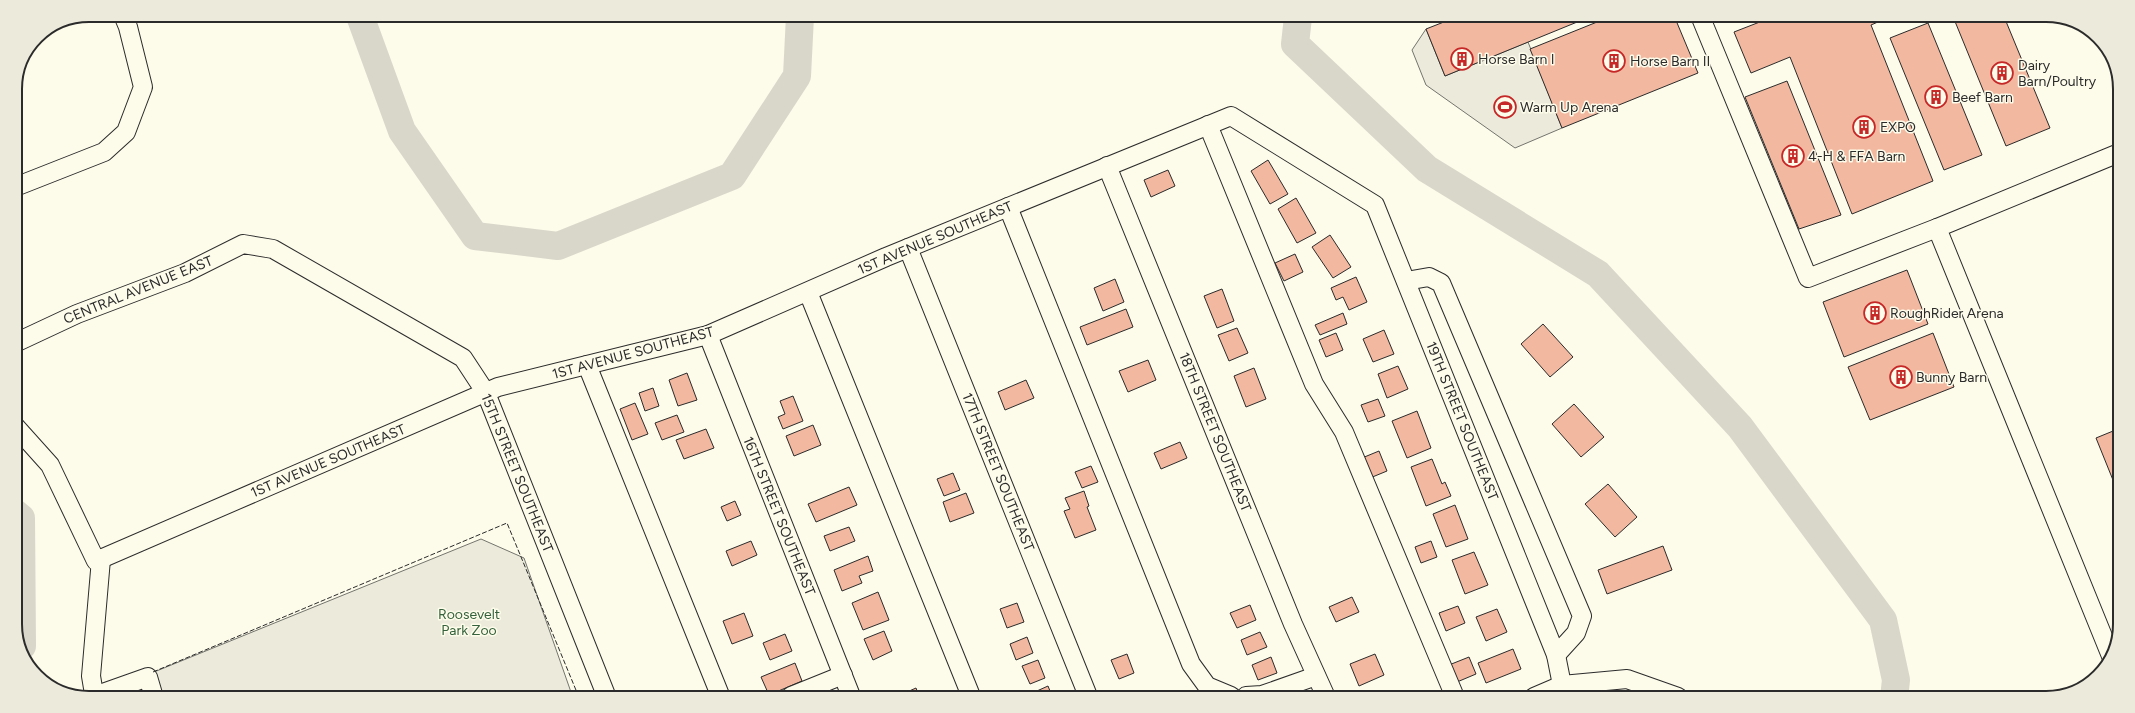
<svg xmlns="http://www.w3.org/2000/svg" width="2135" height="713" viewBox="0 0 2135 713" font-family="Figtree,sans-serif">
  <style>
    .green { fill: #ecebdb; stroke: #74746e }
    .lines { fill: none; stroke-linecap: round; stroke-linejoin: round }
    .river { stroke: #d8d7c9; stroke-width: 28 }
    .building { fill: #f2b8a0; stroke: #2b2b2b }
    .minor-casing { stroke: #2b2b2b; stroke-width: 20 }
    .minor { stroke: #fdfbea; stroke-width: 18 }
    .fence { stroke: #2b2b2b; stroke-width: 1; stroke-dasharray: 5 2; stroke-linecap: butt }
    .labels { text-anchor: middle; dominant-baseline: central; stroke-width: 3; stroke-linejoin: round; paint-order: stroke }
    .poi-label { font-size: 14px; fill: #2b2b2b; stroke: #fdfbea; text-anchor: start }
    .street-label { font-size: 14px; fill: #2b2b2b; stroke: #fdfbea }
    .park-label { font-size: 14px; fill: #34623c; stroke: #fdfbea }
    .rim { fill: none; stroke: #2b2b2b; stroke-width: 2 }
  </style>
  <rect width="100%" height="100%" fill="#fdfbea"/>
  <!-- green -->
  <g class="green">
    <path d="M1426 29 1445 76 1528 42 1562 128 1515 148 1426 85 1412 50Z"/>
    <path d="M481 539 524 558 572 695 100 694Z"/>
  </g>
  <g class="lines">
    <!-- river -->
    <g class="river">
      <path d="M360 16 402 131 475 236 558 246 732 176 797 76 800 16"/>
      <path d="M1298 17 1295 44 1427 169 1598 274 1740 427 1883 620 1896 680 1894 698"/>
      <path d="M15 513 21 518 22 646"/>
    </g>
  </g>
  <!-- building -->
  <g class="building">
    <path d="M1454 18H1587L1445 76 1426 29Z"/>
    <path d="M1607 18H1675L1698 73 1562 128 1530 49Z"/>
    <path d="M1770 18H1887L1871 25 1933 181 1852 214 1790 57 1751 73 1734 32Z"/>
    <path d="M1954 19H2005L2050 128 2006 146Z"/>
    <path d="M1928 23 1982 155 1944 170 1890 38Z"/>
    <path d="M1787 81 1841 215 1799 229 1745 97Z"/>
    <path d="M1268 160 1288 194 1270 204 1251 171Z"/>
    <path d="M1168 170 1175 186 1151 197 1144 180Z"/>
    <path d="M1296 198 1316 233 1297 243 1278 209Z"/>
    <path d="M1330 235 1351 267 1333 278 1312 247Z"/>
    <path d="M1295 254 1303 272 1284 281 1275 263Z"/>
    <path d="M1907 270 1928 324 1844 357 1823 302Z"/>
    <path d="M1356 277 1367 302 1349 310 1343 297 1336 300 1331 288Z"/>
    <path d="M1115 279 1124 302 1103 311 1094 288Z"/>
    <path d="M1222 289 1234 321 1217 328 1204 296Z"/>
    <path d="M1126 309 1133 327 1087 345 1080 327Z"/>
    <path d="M1343 313 1347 324 1320 335 1315 325Z"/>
    <path d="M1543 324 1573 357 1550 377 1521 344Z"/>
    <path d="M1237 328 1248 353 1229 361 1218 335Z"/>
    <path d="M1384 330 1394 354 1373 362 1363 339Z"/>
    <path d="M1336 333 1343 350 1326 357 1319 340Z"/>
    <path d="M1933 333 1954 387 1870 420 1848 367Z"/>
    <path d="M1148 360 1156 380 1128 392 1119 371Z"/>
    <path d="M1398 366 1408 389 1387 398 1378 374Z"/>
    <path d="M1254 368 1266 399 1246 407 1234 376Z"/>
    <path d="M687 373 697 400 678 406 669 380Z"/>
    <path d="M1026 380 1034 398 1005 410 998 392Z"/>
    <path d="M653 388 659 406 645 411 639 393Z"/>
    <path d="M793 396 803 421 783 429 778 417 785 414 780 401Z"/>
    <path d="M1378 399 1385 416 1368 422 1361 405Z"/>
    <path d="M635 403 648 434 632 440 620 409Z"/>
    <path d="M1574 404 1604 437 1581 457 1552 424Z"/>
    <path d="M1417 411 1431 448 1407 458 1392 421Z"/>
    <path d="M677 415 684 432 662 440 655 423Z"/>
    <path d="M813 425 821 445 794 456 786 436Z"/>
    <path d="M706 429 714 448 684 459 676 440Z"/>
    <path d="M2118 429 2117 490 2096 438Z"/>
    <path d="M1180 442 1187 458 1161 469 1154 453Z"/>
    <path d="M1379 451 1387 471 1370 478 1362 458Z"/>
    <path d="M1432 459 1442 484 1445 482 1451 496 1426 506 1411 467Z"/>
    <path d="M1091 466 1098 482 1082 488 1075 472Z"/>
    <path d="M953 473 960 490 944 496 937 479Z"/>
    <path d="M1608 484 1637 517 1615 537 1585 504Z"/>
    <path d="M849 487 857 505 816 522 808 504Z"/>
    <path d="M1084 491 1089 506 1087 507 1096 530 1075 538 1064 511 1070 509 1065 498Z"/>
    <path d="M966 493 974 513 950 522 943 502Z"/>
    <path d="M735 501 741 515 727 521 721 507Z"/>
    <path d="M1455 505 1468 539 1446 547 1433 514Z"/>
    <path d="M849 527 855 541 830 551 824 536Z"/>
    <path d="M751 541 757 555 732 566 726 551Z"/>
    <path d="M1431 541 1437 557 1421 563 1415 547Z"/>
    <path d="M1663 546 1672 570 1607 594 1598 570Z"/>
    <path d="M1474 552 1488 585 1465 594 1452 560Z"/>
    <path d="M868 556 873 571 859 576 862 583 842 591 834 570Z"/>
    <path d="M878 592 889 620 863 630 852 603Z"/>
    <path d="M1352 597 1359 612 1336 622 1329 607Z"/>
    <path d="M1017 603 1024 622 1007 628 1000 609Z"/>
    <path d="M1250 605 1256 620 1237 628 1230 613Z"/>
    <path d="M1458 606 1465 623 1446 631 1439 613Z"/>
    <path d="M1497 609 1507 632 1486 641 1476 617Z"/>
    <path d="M744 613 753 636 732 644 723 621Z"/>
    <path d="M884 631 892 651 873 660 864 639Z"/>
    <path d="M1260 632 1267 647 1247 655 1241 640Z"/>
    <path d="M785 634 792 651 770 660 763 643Z"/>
    <path d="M1027 637 1033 653 1016 660 1010 644Z"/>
    <path d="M1513 649 1521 669 1486 683 1478 663Z"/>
    <path d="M1127 654 1134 673 1119 679 1111 660Z"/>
    <path d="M1375 654 1384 675 1359 686 1350 664Z"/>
    <path d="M1271 657 1277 673 1258 680 1252 665Z"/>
    <path d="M1469 657 1476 674 1457 682 1449 665Z"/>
    <path d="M1038 660 1045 678 1030 684 1022 666Z"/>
    <path d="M795 663 802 681 769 695 761 677Z"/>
    <path d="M1048 686 1052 696H1029L1028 695Z"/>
    <path d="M916 688 919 696H898Z"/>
  </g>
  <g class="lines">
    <!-- minor casing -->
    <g class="minor-casing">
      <g id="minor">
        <path d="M1701 18 1808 278 1937 228"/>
        <path d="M1208 125 1314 384 1344 432 1455 697"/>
        <path d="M1107 166 1293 624 1326 697"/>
        <path d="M15 187 104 152 126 132 143 87 128 27 123 15"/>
        <path d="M1008 207 1191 664 1207 686 1231 696"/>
        <path d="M908 248 1088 696"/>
        <path d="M1406 281 1429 277 1441 283 1582 616 1576 633 1556 655"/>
        <path d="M808 292 971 696"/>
        <path d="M708 335 851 696"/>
        <path d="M15 343 77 314 185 273 243 244 273 249 463 358 486 393 606 695"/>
        <path d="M587 365 720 695"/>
        <path d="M15 426 50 465 96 561 498 387 708 335 886 257 1231 116 1375 205 1556 655 1562 685"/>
        <path d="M2111 656 1937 228 2119 153"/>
        <path d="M94 694 91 676 101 559"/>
        <path d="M100 694 148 677 153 694"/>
        <path d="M791 696 843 675"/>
        <path d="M1246 696 1262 695 1316 676"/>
        <path d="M1534 697 1562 685 1627 679 1678 697"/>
      </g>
    </g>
    <!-- minor -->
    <use href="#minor" class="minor"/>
    <!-- fence -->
    <path class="fence" d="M153 672 507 523 578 695"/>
  </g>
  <!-- icons -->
  <defs>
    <g id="building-ring" transform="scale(1.15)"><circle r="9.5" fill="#fdfbea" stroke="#c62828" stroke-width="1.5"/><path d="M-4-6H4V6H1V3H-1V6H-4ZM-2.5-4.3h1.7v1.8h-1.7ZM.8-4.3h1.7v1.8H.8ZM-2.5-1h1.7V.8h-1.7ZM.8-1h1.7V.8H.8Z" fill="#c62828"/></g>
    <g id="stadium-ring" transform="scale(1.15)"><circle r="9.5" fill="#fdfbea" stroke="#c62828" stroke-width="1.5"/><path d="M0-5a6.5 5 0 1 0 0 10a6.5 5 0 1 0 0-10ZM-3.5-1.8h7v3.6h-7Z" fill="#c62828"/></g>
  </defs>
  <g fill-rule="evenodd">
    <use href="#building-ring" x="1462" y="59"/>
    <use href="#building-ring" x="1614" y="61"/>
    <use href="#building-ring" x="2002" y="73"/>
    <use href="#building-ring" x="1936" y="97"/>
    <use href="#stadium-ring" x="1505" y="107"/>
    <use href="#building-ring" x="1864" y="127"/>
    <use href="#building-ring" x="1793" y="156"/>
    <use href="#building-ring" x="1875" y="313"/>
    <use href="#building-ring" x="1901" y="377"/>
  </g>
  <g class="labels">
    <!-- poi labels -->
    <g class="poi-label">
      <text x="1478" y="59">Horse Barn I</text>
      <text x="1630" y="61">Horse Barn II</text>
      <text x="2018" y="65">Dairy<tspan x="2018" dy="16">Barn/Poultry</tspan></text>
      <text x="1952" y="97">Beef Barn</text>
      <text x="1520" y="107">Warm Up Arena</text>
      <text x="1880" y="127">EXPO</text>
      <text x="1808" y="156">4-H &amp; FFA Barn</text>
      <text x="1890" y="313">RoughRider Arena</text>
      <text x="1916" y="377">Bunny Barn</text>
    </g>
    <!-- street labels -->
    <g class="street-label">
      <text transform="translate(935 238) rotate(-23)">1ST AVENUE SOUTHEAST</text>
      <text transform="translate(138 290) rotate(-22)">CENTRAL AVENUE EAST</text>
      <text transform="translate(633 353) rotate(-15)">1ST AVENUE SOUTHEAST</text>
      <text transform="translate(1462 421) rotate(68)">19TH STREET SOUTHEAST</text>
      <text transform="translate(1215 432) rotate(68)">18TH STREET SOUTHEAST</text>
      <text transform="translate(328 461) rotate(-23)">1ST AVENUE SOUTHEAST</text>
      <text transform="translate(998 472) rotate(68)">17TH STREET SOUTHEAST</text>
      <text transform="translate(517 473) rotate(68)">15TH STREET SOUTHEAST</text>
      <text transform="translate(779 516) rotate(68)">16TH STREET SOUTHEAST</text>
    </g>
    <!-- park labels -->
    <g class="park-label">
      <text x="469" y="614">Roosevelt<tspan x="469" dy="16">Park Zoo</tspan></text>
    </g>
  </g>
  <!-- crop -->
  <path d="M0 0H2135V713H0ZM89 22H2046A67 67 0 0 1 2113 89V624A67 67 0 0 1 2046 691H89A67 67 0 0 1 22 624V89A67 67 0 0 1 89 22Z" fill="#eceadb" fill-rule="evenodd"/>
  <path class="rim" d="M89 22H2046A67 67 0 0 1 2113 89V624A67 67 0 0 1 2046 691H89A67 67 0 0 1 22 624V89A67 67 0 0 1 89 22Z"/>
</svg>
